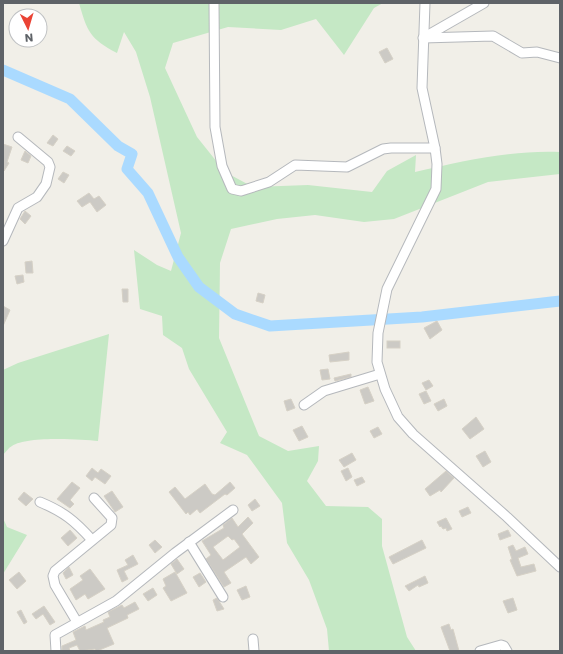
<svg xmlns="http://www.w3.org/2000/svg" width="563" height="654" viewBox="0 0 563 654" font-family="Poppins,sans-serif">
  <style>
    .green { fill: #c5e8c5 }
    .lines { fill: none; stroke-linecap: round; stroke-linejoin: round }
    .river { stroke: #aadaff; stroke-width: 11 }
    .building { fill: #cccac5; stroke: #d6d1c6; fill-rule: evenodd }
    .minor-casing { stroke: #b5b8bc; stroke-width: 11 }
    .minor { stroke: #fff; stroke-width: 9 }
  </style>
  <rect width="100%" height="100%" fill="#f1efe8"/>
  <!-- green -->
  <g class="green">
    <path d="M79 3H383L374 8 344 55 316 19 281 30 228 27 173 43 165 68 197 137 225 172 253 187 308 185 372 192 387 171 416 155 415 172C463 161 510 150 560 152V174L488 182 394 219 364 222 315 215 277 219 231 229 220 263 219 338 259 436 288 451 319 446 318 461 307 481 326 506 368 507 382 519V546L407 637 416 651H329L327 629 309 580 287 543 282 503 247 455 220 443 227 432 189 369 182 348 163 335 162 316 140 309 134 250 157 265 171 271 181 233 150 97 136 52 124 32 117 53C90 39 87 31 79 3Z"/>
    <path d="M109 334 98 441C80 439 26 436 12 446 8 448 6 452 3 455V370L18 363Z"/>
    <path d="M3 518 7 527 27 535 3 574Z"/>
  </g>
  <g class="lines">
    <!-- river -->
    <path class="river" d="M3 70 70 99 118 146 132 154 127 169 148 193 178 257 199 287 235 314 270 326 422 317 560 301"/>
  </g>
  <!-- building -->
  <g class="building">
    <path d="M387 48 393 59 385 63 379 52Z"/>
    <path d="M53 135 58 139 53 146 47 143Z"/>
    <path d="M3 144 12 147 7 162 9 163 4 171Z"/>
    <path d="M67 146 75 151 71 156 63 151Z"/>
    <path d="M25 151 31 156 28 163 21 160Z"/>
    <path d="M63 172 69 175 64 183 58 179Z"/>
    <path d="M89 193 94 199 99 196 106 205 97 212 90 202 82 207 77 201Z"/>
    <path d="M25 211 31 216 25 224 20 219Z"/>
    <path d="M32 261 33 273H26L25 262Z"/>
    <path d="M23 275 24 282 17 284 15 276Z"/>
    <path d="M122 289H128V302H123Z"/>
    <path d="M258 293 265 295 263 303 256 301Z"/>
    <path d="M3 306 10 310 3 326Z"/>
    <path d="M437 321 442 330 430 339 424 328Z"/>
    <rect x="387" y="341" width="13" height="7"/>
    <path d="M349 352V360L330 362 329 355Z"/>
    <path d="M328 369 330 379 322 380 320 370Z"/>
    <path d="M351 374V377L335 381 334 378Z"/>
    <path d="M429 380 433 386 426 390 422 383Z"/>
    <path d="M368 387 374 401 365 404 360 390Z"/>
    <path d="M426 391 431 401 424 404 419 394Z"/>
    <path d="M291 399 295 408 287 411 284 401Z"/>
    <path d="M444 399 447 406 438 411 434 404Z"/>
    <path d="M476 417 484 429 470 439 462 429Z"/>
    <path d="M302 426 308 437 299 441 293 430Z"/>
    <path d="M378 427 382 434 374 438 370 431Z"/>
    <path d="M485 451 491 462 483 467 476 456Z"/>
    <path d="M352 453 356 460 344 467 339 460Z"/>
    <path d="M92 468 98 473 101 469 111 476 105 484 95 477 92 481 86 476Z"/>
    <path d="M348 468 352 477 346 481 341 471Z"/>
    <path d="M446 471 454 478 441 492 440 490 430 496 425 489Z"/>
    <path d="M362 477 365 482 357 486 354 480Z"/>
    <path d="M72 482 80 488 70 500 74 504 70 508 57 499Z"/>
    <path d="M230 482 235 488 227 495 225 494 200 513 197 509 190 515 188 512 186 514 169 492 175 487 185 499 205 484 212 494 215 495Z"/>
    <path d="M112 491 123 507 115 512 104 496Z"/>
    <path d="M24 492 33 499 26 506 18 499Z"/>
    <path d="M255 499 260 506 252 511 248 505Z"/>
    <path d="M468 507 471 513 462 517 459 511Z"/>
    <path d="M248 517 253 523 242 534 259 557 251 564 246 557 224 572 231 583 224 587 206 559 211 555 202 541 224 528 223 525 232 518 238 527ZM228 536 232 540 234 539 240 547 223 560 213 547Z"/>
    <path d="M446 518 452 529 447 531 446 528 443 529 441 526 440 527 437 522Z"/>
    <path d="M70 530 77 538 68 546 61 538Z"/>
    <path d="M508 530 511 536 500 540 498 534Z"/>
    <path d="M155 540 162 547 155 553 149 545Z"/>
    <path d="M422 540 426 548 393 564 389 557Z"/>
    <path d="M513 545 516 551 525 547 528 554 518 558 521 567 534 564 536 571 517 576 510 560 512 559 508 547Z"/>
    <path d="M133 555 138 564 124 571 128 579 122 582 117 570 128 565 125 560Z"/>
    <path d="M177 559 184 569 177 574 171 564Z"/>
    <path d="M69 567 73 575 66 579 63 573Z"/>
    <path d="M90 569 105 589 88 599 85 594 76 600 70 589 83 580 80 576Z"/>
    <path d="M19 572 26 581 17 589 9 580Z"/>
    <path d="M175 572 187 593 171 601 163 588 166 586 163 579Z"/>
    <path d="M200 573 206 582 199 587 193 577Z"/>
    <path d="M425 576 428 583 419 587 418 585 409 591 405 586Z"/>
    <path d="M246 586 250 597 242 600 237 590Z"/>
    <path d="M153 588 157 595 148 601 143 594Z"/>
    <path d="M217 598 224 609 217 611 213 600Z"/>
    <path d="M513 598 517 610 508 613 503 601Z"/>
    <path d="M135 602 139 609 127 615 128 618 107 628 114 644 97 651 95 649 80 651 77 645 69 648 70 651H62V646L76 640 73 632 85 626 86 630 104 622 103 620 110 617 108 612 122 605 124 608Z"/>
    <path d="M44 606 55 622 50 625 43 614 36 619 32 614Z"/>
    <path d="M21 610 27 622 24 624 17 612Z"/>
    <path d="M449 624 451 630 453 629 459 651H450L441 627Z"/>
  </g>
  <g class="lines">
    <!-- minor casing -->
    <g class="minor-casing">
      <g id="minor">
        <path d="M214 3 215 127 222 166 232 189 241 191 269 182 295 165 347 167 383 149 391 148H435"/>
        <path d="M425 3 422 88 435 148 437 164 436 189 387 289 378 333 377 362 385 389 398 417 413 434 507 517 560 567"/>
        <path d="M484 3 423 38 493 36 522 53 537 52 560 58"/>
        <path d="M3 241 18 208 37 197 46 184 50 167 48 162 18 137"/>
        <path d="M304 405 324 391 380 374"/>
        <path d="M40 502C64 512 75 521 92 540"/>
        <path d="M189 542 223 597"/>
        <path d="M77 622 55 585 53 576 55 571 111 525 112 518 94 498"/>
        <path d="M253 639 254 651"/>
        <path d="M56 651 55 635 116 601 175 553 233 510"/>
        <path d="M480 651 501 645 504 646 507 651"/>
      </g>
    </g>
    <!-- minor -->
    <use href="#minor" class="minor"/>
  </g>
  <!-- border -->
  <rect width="563" height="654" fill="none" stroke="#5f6368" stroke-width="8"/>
  <!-- north arrow -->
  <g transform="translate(28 28) rotate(175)"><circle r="19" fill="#ffffff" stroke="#bfc1c3"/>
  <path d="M0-3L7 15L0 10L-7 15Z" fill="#ea4335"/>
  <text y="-6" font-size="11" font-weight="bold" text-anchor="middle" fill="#5f6368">N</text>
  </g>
</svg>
